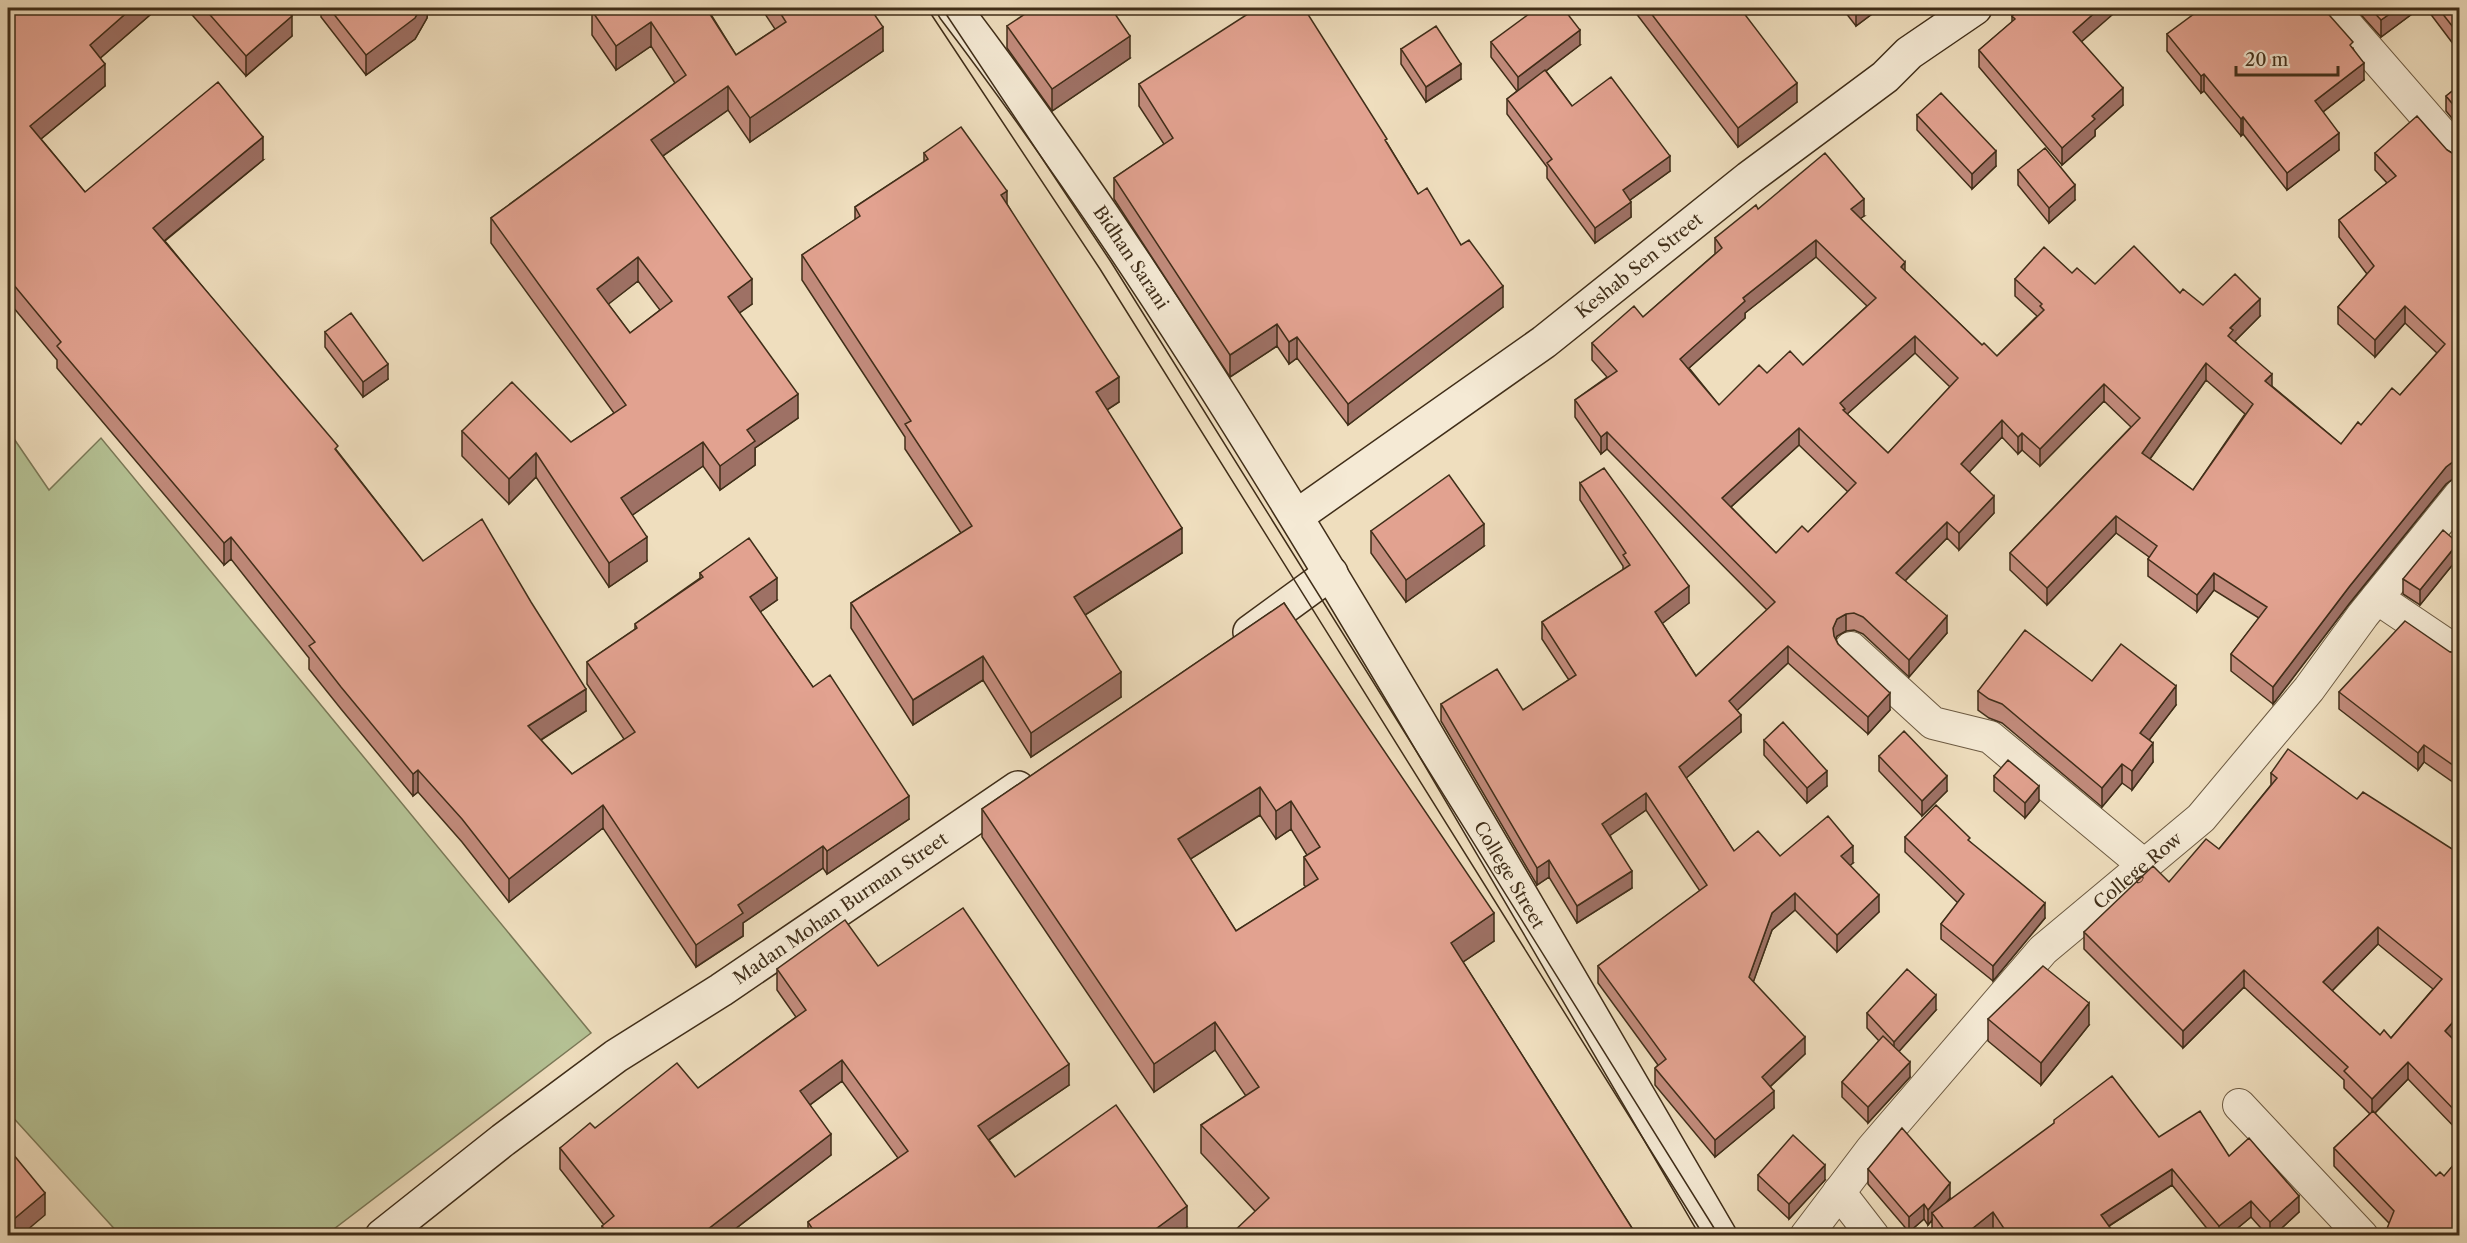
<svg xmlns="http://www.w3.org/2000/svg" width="2467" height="1243" font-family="'Libre Caslon Text',serif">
<rect width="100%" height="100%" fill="#efdebe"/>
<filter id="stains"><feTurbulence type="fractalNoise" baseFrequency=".00333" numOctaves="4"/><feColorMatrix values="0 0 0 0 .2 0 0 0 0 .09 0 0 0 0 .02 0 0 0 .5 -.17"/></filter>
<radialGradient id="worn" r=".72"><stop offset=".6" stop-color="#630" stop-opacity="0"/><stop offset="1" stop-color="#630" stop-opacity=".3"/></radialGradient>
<!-- green -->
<path fill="#b5c295" stroke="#7a7857" stroke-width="1.5" d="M8 430 49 490 101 438 591 1033 326 1235H120L8 1112Z"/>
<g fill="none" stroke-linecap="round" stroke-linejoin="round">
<!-- minor casing -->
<g stroke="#6c5a42" stroke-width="34">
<g id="minor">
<path d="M2332 8 2460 155"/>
<path d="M2377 598 2460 654"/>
<path d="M1851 648 1933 723 1990 737 2145 866"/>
<path d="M2239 1105 2362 1236"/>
<path d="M1839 1192 1873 1236"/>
<path id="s1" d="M1806 1236 1872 1149 2043 950 2201 818 2309 689 2363 615 2460 495"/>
</g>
</g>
<!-- secondary casing -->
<g stroke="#402e19" stroke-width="36">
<g id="secondary">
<path id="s2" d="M954 8C1125 233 1274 477 1418 720 1519 892 1620 1063 1720 1236"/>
<path id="s3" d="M1297 516 1544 342 1749 178 1885 77 1909 53 1975 8"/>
<path d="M1250 632 1331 573"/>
<path id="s4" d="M382 1236 503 1140 616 1056 721 990 1018 788"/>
</g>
</g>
<!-- minor -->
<use href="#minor" stroke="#f5ead5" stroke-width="32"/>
<!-- secondary -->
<use href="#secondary" stroke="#f5ead5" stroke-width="33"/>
<!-- tram -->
<path stroke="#402e19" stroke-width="1.5" d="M927 8 1100 269 1704 1236
M942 8 1111 262 1719 1236"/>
</g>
<!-- wall -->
<path fill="#c28b7c" stroke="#402e19" stroke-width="1.5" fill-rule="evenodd" d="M8 8H158L100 58 105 86 41 139 85 192 263 160 165 241 338 452 423 561 586 711 541 740 572 774 624 739 587 684V662L635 629V624L700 578V573L777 600 760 612 813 687 909 819 827 874 823 868 743 923V936L696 967 603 828 509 902 462 842 418 792 413 796 341 709 309 669V658L231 559 224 565 57 368V360L8 301Z
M186 8H285L292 36 246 76Z
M321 8H428L427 18 415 39 366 75 321 17Z
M592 8H707L736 55 775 29 761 8H870L883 51 750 142 728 110 663 156 752 304 739 313 798 418 755 448V465L720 490 703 466 632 515 647 561 609 587 536 477 509 504 462 456V431L571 442 614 413 491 243V218L675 83 651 46 616 70 592 35V11L594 10ZM638 281 660 310 630 333 608 304Z
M1632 8H1740L1797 102 1738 147Z
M1842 8H1880L1856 26Z
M2355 8H2420L2381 37Z
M2426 8H2460V53Z
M2012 16 2081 41 2123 105 2095 130V136L2062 165 1979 67V50L2012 22Z
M1007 26 1130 58 1052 111 1007 48Z
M2167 34 2353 48 2364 80 2323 112 2339 150 2287 190 2243 134 2241 136 2204 91 2201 93 2167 51Z
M1491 42 1580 45 1546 71 1572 106 1670 171 1630 200 1631 217 1595 243 1547 178V167L1507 114V99L1517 91 1491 57Z
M1401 49 1461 79 1426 102 1401 64Z
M1139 84 1387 143 1418 194 1461 245 1503 307 1348 425 1297 358 1289 364 1277 346 1230 377 1114 199V178L1164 144 1139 106Z
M2460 85V128L2446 111V96Z
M1917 115 1996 166 1972 189 1917 130Z
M2447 150 2455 155H2460V478H2454L2446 484 2349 604 2273 704 2231 671V654L2259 618 2214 590 2197 612 2148 576V559L2149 557 2116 533 2047 605 2010 570V553L2131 427 2104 401 2040 466 2022 450 2018 454 2002 437 1969 472 1994 513 1959 550 1947 538 1905 581 1947 633 1909 677 1863 634 1854 630 1846 631 1837 636 1836 639 1838 644 1890 710 1868 734 1788 663 1737 710 1741 732 1686 778 1734 851 1853 863 1850 865 1879 912 1837 952 1795 910 1772 930 1753 982 1805 1054 1770 1087 1774 1108 1715 1157 1655 1085V1068L1658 1065 1598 983V966L1700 891 1646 810 1610 835 1632 888 1577 923 1549 877 1537 885 1441 721V704L1523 710 1569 680 1542 639V622L1623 570V566L1580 500V483L1689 603 1662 623 1696 676 1767 610 1607 449 1601 454 1575 417V400L1607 377 1592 360V343L1643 317 1715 254V238L1758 209 1864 216 1860 218 1905 271 1982 345 1997 356 2037 316 2015 296V279L2072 273 2095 284 2180 293 2203 305 2260 316 2235 341 2272 386 2341 444 2361 425 2400 395 2437 353 2405 323 2375 357 2338 324V307L2367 274 2339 237V220L2387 183 2375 170V153ZM1816 257 1867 306 1803 365 1767 373 1719 405 1689 368 1745 318V313ZM1915 353 1950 387 1888 453 1847 414ZM2206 380 2245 414 2193 490 2150 459ZM1799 445 1848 492 1808 532 1776 553 1731 507Z
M924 153 1007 204 1119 402 1107 410 1182 553 1085 615 1121 697 1031 757 983 680 913 725 851 628V603L961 533 905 449V437L802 280V255L855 220V207L924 162Z
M2018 170 2075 200 2049 223 2018 185Z
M325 332 388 379 363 397 325 347Z
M1371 531 1484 546 1406 602 1371 553Z
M2458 558 2420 605 2403 594V579Z
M1284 603 1494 941 1463 962 1637 1236 1255 1211 1201 1153V1125L1246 1096 1215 1050 1154 1092 982 837V809ZM1260 815 1276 839 1291 829 1307 855 1304 857V885L1306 887 1236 931 1190 859Z
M2450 652 2460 653V787L2424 762 2418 770 2339 709V692Z
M2092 681 2176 705 2149 740 2153 762 2132 790 2122 783 2102 807 2002 723 1989 718 1978 710V691Z
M1764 740 1827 786 1807 803 1764 755Z
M1879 756 1947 791 1922 816 1879 771Z
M2271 773 2357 799 2460 854V1031L2453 1039 2460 1046V1133L2408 1079 2375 1113 2460 1236 2389 1223 2334 1166V1148L2370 1114 2344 1088V1080L2244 987 2183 1048 2084 949V932L2169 882 2219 849 2271 785ZM2378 944 2433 989 2391 1038 2380 1035 2332 991Z
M1994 776 2039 801 2025 818 1994 791Z
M1905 837 1970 842 2045 918 1993 981 1941 939V924L1958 903 1905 852Z
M878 966 1069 1085 989 1140 1015 1177 1187 1227 1176 1236H808V1222L898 1158 842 1081 810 1105 831 1155 726 1236H602V1226L604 1225 560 1169V1148L595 1128 698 1088 796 1017 777 990V969Z
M1936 1010 1899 1051 1910 1077 1868 1123 1842 1097V1082L1879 1041 1867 1028V1013Z
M1988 1019 2089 1025 2041 1085 1988 1041Z
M2159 1137 2229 1156 2299 1212 2273 1236H2268L2251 1217 2228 1236H2213L2172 1185 2109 1226 2116 1236H1998L1993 1228 1984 1236H1937L1932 1229V1220L1928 1225 1924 1219 1909 1232 1868 1184V1169L1950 1198 1946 1202Z
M1758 1175 1825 1180 1789 1219 1758 1190Z"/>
<!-- shaded-wall -->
<path fill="#9e7165" stroke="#402e19" stroke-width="1.5" d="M132 8H158L90 67V45Z
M421 8H428L427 18 415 39 366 75V55Z
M1861 8H1880L1856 26V11Z
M2100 8H2120L2073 49V32Z
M2398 8H2420L2381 37V20Z
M292 16V36L246 76V56Z
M651 22V46L616 70V46Z
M883 27V51L750 142V118Z
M1580 30V45L1518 92V77Z
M1130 36V58L1052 111V89Z
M2364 63V80L2315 118V101Z
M105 64V86L30 148V126Z
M1461 64V79L1426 102V87Z
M2204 74V91L2201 93V76Z
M1797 83V102L1738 147V128Z
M728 86V110L651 164V140Z
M2123 88V105L2095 130V136L2062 165V148L2092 116Z
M2243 117V134L2241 136V119Z
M2339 133V150L2287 190V173Z
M263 137V160L153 250V228Z
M1996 151V166L1972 189V174Z
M1670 156V171L1623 205V190Z
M2075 185V200L2049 223V208Z
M1007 191V216L1001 195Z
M1864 199V216L1851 226V209Z
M1631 202V217L1595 243V228Z
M1816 240V257L1745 313V318L1680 376V359L1743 298Z
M638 257V281L597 313V289Z
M1905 262V279L1901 267Z
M752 279V304L728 321V297Z
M1503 286V307L1348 425V404Z
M2260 299V316L2233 343 2228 336 2230 328Z
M2405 306V323L2375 357V340Z
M1277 324V346L1230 377V355Z
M1915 336V353L1845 416 1840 403Z
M1297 337V358L1289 364V342Z
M2206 363V380L2142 470V453Z
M388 364V379L363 397V382Z
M2272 374V391L2265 381Z
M1119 377V402L1096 417V392Z
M2104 384V401L2040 466V449Z
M798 394V418L755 448V465L720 490V466L747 430Z
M2002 420V437L1961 481V464Z
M1799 428V445L1722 515V498Z
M1607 432V449L1601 454V437Z
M2022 433V450L2018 454V437Z
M703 442V466L621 523V498Z
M536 453V477L509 504V479Z
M2454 461V478L2446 484 2349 604 2273 704V687L2349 587 2446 467Z
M1994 496V513L1959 550V533Z
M2116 516V533L2047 605V588Z
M1947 522V538L1896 590V573Z
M1484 524V546L1406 602V580Z
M1182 528V553L1074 622V597Z
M231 537V559L224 565V543Z
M647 537V561L609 587V563Z
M2458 543V558L2420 605V590Z
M2214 573V590L2197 612V595Z
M777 578V600L750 619V597Z
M1689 586V603L1655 629V612Z
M1846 614V631L1837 636 1833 645V628L1837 619Z
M1947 616V633L1909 677V660Z
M1788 646V663L1729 718V701Z
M983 656V680L913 725V700Z
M1121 672V697L1031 757V733Z
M2176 686V705L2140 752V733Z
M586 689V711L528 748V726Z
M1890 693V710L1868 734V717Z
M1741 715V732L1679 784V767Z
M2153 743V762L2132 790V771Z
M2424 745V762L2418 770V753Z
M2122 764V783L2102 807V788Z
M418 770V792L413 796V774Z
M1827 771V786L1807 803V788Z
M1947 776V791L1922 816V801Z
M2039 786V801L2025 818V803Z
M1260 787V815L1178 867V839Z
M1646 793V810L1602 841V824Z
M909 796V819L827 874V851Z
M1291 801V829L1276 839V811Z
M603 805V828L509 902V879Z
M823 846V868L743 923V936L696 967V945L738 905Z
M1853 846V863L1841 873V856Z
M1549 860V877L1537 885V868Z
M1632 871V888L1577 923V906Z
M1795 893V910L1772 930 1749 994V977L1772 913Z
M1879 895V912L1837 952V935Z
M2045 903V918L1993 981V966Z
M1494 913V941L1451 970V943Z
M2378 927V944L2323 1000V982Z
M2244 970V987L2183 1048V1031Z
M1936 995V1010L1894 1057V1042Z
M2089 1003V1025L2041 1085V1063Z
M2460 1014V1031L2445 1048V1031Z
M1215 1022V1050L1154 1092V1064Z
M1805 1037V1054L1762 1094V1077Z
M842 1060V1081L800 1112V1091Z
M1910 1062V1077L1868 1123V1107Z
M2408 1062V1079L2372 1116V1099Z
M1069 1064V1085L978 1147V1126Z
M1774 1091V1108L1715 1157V1140Z
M831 1134V1155L726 1236H699Z
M1825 1165V1180L1789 1219V1204Z
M2172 1169V1185L2101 1231V1215Z
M1950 1183V1198L1935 1216 1932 1213V1220L1928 1225V1210Z
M45 1193V1215L20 1236H8V1224Z
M2299 1196V1212L2273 1236H2270V1222Z
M2251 1201V1217L2228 1236H2219V1226Z
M1924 1204V1219L1909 1232V1217Z
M1187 1206V1227L1176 1236H1146Z
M1993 1212V1228L1984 1236H1963Z"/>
<!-- building -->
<path fill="#e2a290" stroke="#402e19" stroke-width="1.5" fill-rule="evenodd" d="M8 8H132L90 45 105 64 30 126 85 192 218 82 263 137 153 228 338 446 335 449 423 561 482 519 531 602 586 689 528 726 572 774 635 732 587 662 637 628 635 624 703 577 700 573 749 538 777 578 750 597 813 687 830 675 909 796 827 851 823 846 738 905 743 913 696 945 603 805 509 879 462 819 418 770 413 774 341 687 309 646 315 642 231 537 224 543 57 346 61 342 8 278Z
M204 8H285L292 16 246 56Z
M329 8H421L415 18 366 55Z
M597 8H706L736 55 786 22 777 8H870L883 27 750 118 728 86 651 140 752 279 728 297 798 394 747 430 755 441 720 466 703 442 621 498 647 537 609 563 536 453 509 479 462 431 512 382 571 442 626 405 491 218 686 75 651 22 616 46 592 11ZM638 257 672 301 630 333 597 289Z
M1034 8H1097L1099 10 1103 8H1111L1130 36 1052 89 1007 26Z
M1257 8H1304L1387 139 1385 140 1418 194 1427 188 1461 245 1469 240 1503 286 1348 404 1297 337 1289 342 1277 324 1230 355 1114 178 1173 138 1139 84Z
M1537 8H1563L1580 30 1518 77 1491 42Z
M1647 8H1740L1797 83 1738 128Z
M1854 8H1861L1856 11Z
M2022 8H2100L2073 32 2123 88 2092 116 2095 119 2062 148 1979 50 2015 19 2012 16Z
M2202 8H2323L2353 42 2350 45 2364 63 2315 101 2339 133 2287 173 2243 117 2241 119 2204 74 2201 76 2167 34Z
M2370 8H2398L2381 20Z
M2438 8H2460V36Z
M1436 26 1461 64 1426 87 1401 49Z
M1545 70 1572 106 1611 77 1670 156 1623 190 1631 202 1595 228 1547 163 1552 159 1507 99Z
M2460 85V113L2446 96Z
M1941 93 1996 151 1972 174 1917 115Z
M2417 116 2447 150 2455 155H2460V461H2454L2446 467 2349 587 2273 687 2231 654 2267 607 2214 573 2197 595 2148 559 2157 546 2116 516 2047 588 2010 553 2140 418 2104 384 2040 449 2022 433 2018 437 2002 420 1961 464 1994 496 1959 533 1947 522 1896 573 1947 616 1909 660 1863 617 1854 613 1846 614 1837 619 1833 628 1834 636 1838 644 1890 693 1868 717 1788 646 1729 701 1741 715 1679 767 1734 851 1758 831 1780 856 1828 816 1853 846 1841 856 1879 895 1837 935 1795 893 1772 913 1749 977 1805 1037 1762 1077 1774 1091 1715 1140 1655 1068 1666 1059 1598 966 1707 885 1646 793 1602 824 1632 871 1577 906 1549 860 1537 868 1441 704 1497 669 1523 710 1576 675 1542 622 1630 565 1623 555 1626 553 1580 483 1604 468 1689 586 1655 612 1696 676 1775 602 1607 432 1601 437 1575 400 1617 371 1592 343 1634 306 1643 317 1722 248 1715 238 1756 205 1758 209 1825 153 1864 199 1851 209 1905 262 1901 267 1982 345 1984 343 1997 356 2044 310 2040 306 2042 304 2015 279 2044 247 2072 273 2077 268 2095 284 2134 246 2180 293 2183 289 2203 305 2235 274 2260 299 2230 328 2233 330 2228 336 2272 374 2265 381 2341 444 2358 422 2361 425 2392 388 2400 395 2445 344 2405 306 2375 340 2338 307 2374 266 2339 220 2396 176 2375 153ZM1816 240 1876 298 1803 365 1790 351 1767 373 1759 365 1719 405 1680 359 1745 301 1743 298ZM1915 336 1958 378 1888 453 1843 410 1845 409 1840 403ZM2206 363 2253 404 2193 490 2142 453ZM1799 428 1856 483 1808 532 1802 526 1776 553 1722 498Z
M961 127 1007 191 1001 195 1119 377 1096 392 1182 528 1074 597 1121 672 1031 733 983 656 913 700 851 603 972 526 905 424 911 421 802 255 860 216 855 207 928 159 924 153Z
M2045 148 2075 185 2049 208 2018 170Z
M351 313 388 364 363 382 325 332Z
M1449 475 1484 524 1406 580 1371 531Z
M2443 530 2458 543 2420 590 2403 579Z
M1284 603 1494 913 1451 943 1637 1236H1229L1269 1198 1201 1125 1259 1087 1215 1022 1154 1064 982 809ZM1260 787 1276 811 1291 801 1320 847 1304 857 1318 879 1236 931 1178 839Z
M2405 621 2450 652 2460 653V770L2424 745 2418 753 2339 692Z
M2025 630 2092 681 2121 644 2176 686 2140 733 2153 743 2132 771 2122 764 2102 788 2002 704 1989 699 1978 691Z
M1783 722 1827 771 1807 788 1764 740Z
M1904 731 1947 776 1922 801 1879 756Z
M2288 749 2357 799 2363 792 2460 854V1014L2445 1031 2460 1046V1116L2408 1062 2372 1099 2344 1071 2348 1067 2244 970 2183 1031 2084 932 2153 866 2169 882 2206 839 2219 849 2277 778 2271 773ZM2378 927 2442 979 2391 1038 2384 1030 2380 1035 2323 982Z
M2008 760 2039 786 2025 803 1994 776Z
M1936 805 1970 838 1968 840 2045 903 1993 966 1941 924 1964 894 1905 837Z
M963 908 1069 1064 978 1126 1015 1177 1116 1105 1187 1206 1146 1236H817L808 1222 908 1151 842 1060 800 1091 831 1134 699 1236H610L602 1226 614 1216 560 1148 590 1123 595 1128 677 1063 698 1088 806 1010 777 969 845 920 878 966Z
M2043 966 2089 1003 2041 1063 1988 1019Z
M1907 969 1936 995 1894 1042 1867 1013Z
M1883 1036 1910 1062 1868 1107 1842 1082Z
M2112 1076 2159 1137 2200 1111 2229 1156 2249 1138 2299 1196 2270 1222 2251 1201 2219 1226 2172 1169 2101 1215 2116 1236H2009L1993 1212 1963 1236H1949L1932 1213 2054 1123V1120Z
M2373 1111 2436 1176 2440 1172 2444 1176 2460 1157V1236H2384L2394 1211 2334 1148Z
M1902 1128 1950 1183 1928 1210 1924 1204 1909 1217 1868 1169Z
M1793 1135 1825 1165 1789 1204 1758 1175Z
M8 1148 45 1193 8 1224Z"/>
<g text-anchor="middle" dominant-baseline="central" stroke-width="4.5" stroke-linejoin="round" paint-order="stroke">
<!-- street labels -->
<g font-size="18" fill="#402e19" stroke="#f5ead5">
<text stroke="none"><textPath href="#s2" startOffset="306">Bidhan Sarani</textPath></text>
<text stroke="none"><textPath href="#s3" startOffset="424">Keshab Sen Street</textPath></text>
<text stroke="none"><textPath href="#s1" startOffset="495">College Row</textPath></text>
<text stroke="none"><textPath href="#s2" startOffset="1030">College Street</textPath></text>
<text stroke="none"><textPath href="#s4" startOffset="564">Madan Mohan Burman Street</textPath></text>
</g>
</g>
<!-- margin -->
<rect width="2467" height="1243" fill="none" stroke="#efdebe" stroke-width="30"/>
<rect x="9" y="9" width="2449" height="1225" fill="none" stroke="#402e19" stroke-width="3"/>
<rect x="15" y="15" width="2437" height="1213" fill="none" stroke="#402e19" stroke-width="1.5"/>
<!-- scale -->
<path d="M2236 66v9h102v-9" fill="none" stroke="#402e19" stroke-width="3"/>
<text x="2245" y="66" font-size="18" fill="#402e19" stroke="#f5ead5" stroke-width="4.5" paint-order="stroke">20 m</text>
<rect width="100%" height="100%" filter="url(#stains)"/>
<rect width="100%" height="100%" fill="url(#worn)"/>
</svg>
